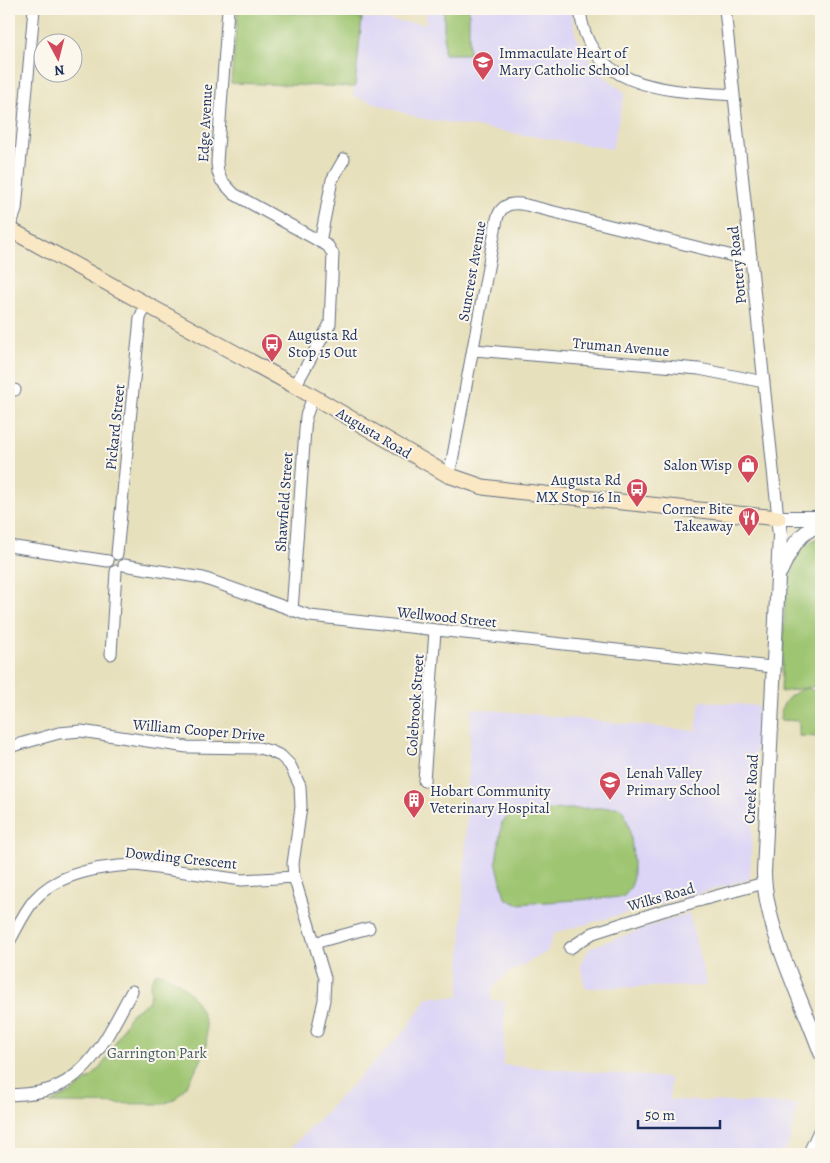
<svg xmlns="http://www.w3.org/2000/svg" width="830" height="1163" font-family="Alegreya,serif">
<rect width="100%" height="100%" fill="#fbf7ec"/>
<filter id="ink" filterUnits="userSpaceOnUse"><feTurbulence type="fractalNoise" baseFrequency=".02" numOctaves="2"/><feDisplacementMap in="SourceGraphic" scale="10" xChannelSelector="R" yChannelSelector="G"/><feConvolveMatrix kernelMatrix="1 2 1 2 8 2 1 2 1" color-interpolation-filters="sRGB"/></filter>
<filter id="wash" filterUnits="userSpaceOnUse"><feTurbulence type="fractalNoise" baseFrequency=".0096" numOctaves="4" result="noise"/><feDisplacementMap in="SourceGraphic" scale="20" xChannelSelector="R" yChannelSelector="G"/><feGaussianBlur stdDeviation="1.12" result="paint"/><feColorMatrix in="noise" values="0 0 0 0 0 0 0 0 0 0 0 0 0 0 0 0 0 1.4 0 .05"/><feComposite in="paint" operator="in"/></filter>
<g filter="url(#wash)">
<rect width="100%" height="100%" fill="#e7e0bc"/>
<!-- built -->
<path fill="#dcd5f6" d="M427 9H570L576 36 583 50 605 77 625 93 612 149 419 118 353 96 362 18 425 24Z
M700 701 758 706 750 879 554 933 547 952 510 972 493 987 491 1000 505 1001 503 1065 670 1078V1100L798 1104 789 1144 783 1154H285L407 1028 428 997H459L471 708 696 731Z
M689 913 707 986 585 988 580 964 591 947Z"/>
<!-- green -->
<path fill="#9ec571" stroke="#5c7a68" d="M238 9 362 18 355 87 231 83Z
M444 9H469V54H444Z
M821 536V685L806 688 821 693V737L799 736V721L780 720C782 700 788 696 806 688L781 692 785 602 788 582 800 548Z
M619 807C632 814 635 869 632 884 630 889 627 893 623 897L517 904 505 898 496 861 502 822 514 811Z
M156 972C188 979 214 1018 205 1051 202 1061 185 1090 177 1097 174 1100 168 1102 163 1104L50 1103 70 1093 93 1076 105 1061 131 1014 148 1002 151 993 150 984Z"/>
</g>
<g filter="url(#ink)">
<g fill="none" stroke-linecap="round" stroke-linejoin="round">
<!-- minor casing -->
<g stroke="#626d7f" stroke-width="13">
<path id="minor" d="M228 9 217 162 218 172 221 180 234 194 328 246 333 254 330 324 295 386
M580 9C587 91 670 91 734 95
M725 9 778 518
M9 229 16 210 34 9
M320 242 332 180 344 159
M474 350 699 369 764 382
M9 390H15
M448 475 452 461 497 219C501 204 512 202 526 205L737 257 751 256
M9 546 108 561
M117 554 140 318 146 305
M124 565 203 578 310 616 772 667
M292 611 306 416 313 397
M111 654 116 571
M9 747 59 733 81 731 187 747 259 748 270 751 281 756 290 765 300 786 301 807 293 864 294 877 325 978 324 1000 317 1031
M424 781 435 631
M9 942C17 928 24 912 35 899 58 873 102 866 136 865L242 880 294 877
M314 943 369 928
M570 948 593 933 665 910 764 883
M9 1095C21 1094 35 1094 47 1090 92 1077 111 1028 132 991"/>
</g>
<!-- tertiary casing -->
<g stroke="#626d7f" stroke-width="16">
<path id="tertiary" d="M821 518H778L780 535 764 873C765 928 802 1000 821 1053
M780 572C790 551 797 533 821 524
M810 1154 821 1130"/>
</g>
<!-- secondary casing -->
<g stroke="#626d7f" stroke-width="17">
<path id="secondary" d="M9 229 295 386 448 475 483 487 515 491 778 518"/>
</g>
<!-- minor -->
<use href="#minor" stroke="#fff" stroke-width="11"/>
<!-- tertiary -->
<use href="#tertiary" stroke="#fff" stroke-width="14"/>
<!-- secondary -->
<use href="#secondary" stroke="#fae7c3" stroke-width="15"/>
</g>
</g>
<!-- icons -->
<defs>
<g id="school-pin" transform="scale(1.125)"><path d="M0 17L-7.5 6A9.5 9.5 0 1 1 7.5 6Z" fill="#d1495b" stroke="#fbf7ec"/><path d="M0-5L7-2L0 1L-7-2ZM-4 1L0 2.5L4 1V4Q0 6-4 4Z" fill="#fff"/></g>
<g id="bus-pin" transform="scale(1.125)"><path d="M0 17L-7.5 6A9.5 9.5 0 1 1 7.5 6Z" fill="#d1495b" stroke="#fbf7ec"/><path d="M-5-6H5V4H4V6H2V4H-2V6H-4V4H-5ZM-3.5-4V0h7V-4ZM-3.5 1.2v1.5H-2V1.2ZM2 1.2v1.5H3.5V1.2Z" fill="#fff"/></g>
<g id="shop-pin" transform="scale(1.125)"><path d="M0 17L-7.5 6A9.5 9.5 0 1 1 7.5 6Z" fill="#d1495b" stroke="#fbf7ec"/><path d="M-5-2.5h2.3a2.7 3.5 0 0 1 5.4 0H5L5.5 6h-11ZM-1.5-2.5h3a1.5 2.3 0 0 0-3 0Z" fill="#fff"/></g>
<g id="restaurant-pin" transform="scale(1.125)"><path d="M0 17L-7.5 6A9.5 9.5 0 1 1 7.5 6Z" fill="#d1495b" stroke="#fbf7ec"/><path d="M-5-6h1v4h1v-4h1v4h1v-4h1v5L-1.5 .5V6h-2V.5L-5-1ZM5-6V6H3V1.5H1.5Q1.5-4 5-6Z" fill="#fff"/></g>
<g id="building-pin" transform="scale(1.125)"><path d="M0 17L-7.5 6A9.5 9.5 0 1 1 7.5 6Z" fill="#d1495b" stroke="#fbf7ec"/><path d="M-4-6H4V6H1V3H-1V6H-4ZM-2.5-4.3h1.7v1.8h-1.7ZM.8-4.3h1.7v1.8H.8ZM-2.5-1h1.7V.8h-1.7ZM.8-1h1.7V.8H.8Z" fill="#fff"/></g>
</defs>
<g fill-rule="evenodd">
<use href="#school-pin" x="483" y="62"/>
<use href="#bus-pin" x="272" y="344"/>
<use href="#shop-pin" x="748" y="465"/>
<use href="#bus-pin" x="637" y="489"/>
<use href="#restaurant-pin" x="749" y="518"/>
<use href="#school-pin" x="610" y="782"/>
<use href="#building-pin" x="414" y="800"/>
</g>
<g text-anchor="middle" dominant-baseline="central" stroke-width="4" stroke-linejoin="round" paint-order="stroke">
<!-- poi labels -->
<g font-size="15" fill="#1b2f5e" stroke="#fbf7ec" text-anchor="start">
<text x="499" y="53">Immaculate Heart of<tspan x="499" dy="17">Mary Catholic School</tspan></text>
<text x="288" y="335">Augusta Rd<tspan x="288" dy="17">Stop 15 Out</tspan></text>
<text x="732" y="465" text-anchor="end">Salon Wisp</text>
<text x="621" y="480" text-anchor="end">Augusta Rd<tspan x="621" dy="17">MX Stop 16 In</tspan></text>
<text x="733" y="509" text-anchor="end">Corner Bite<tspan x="733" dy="17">Takeaway</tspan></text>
<text x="626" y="773">Lenah Valley<tspan x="626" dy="17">Primary School</tspan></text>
<text x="430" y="791">Hobart Community<tspan x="430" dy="17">Veterinary Hospital</tspan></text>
</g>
<!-- street labels -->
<g font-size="15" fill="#1b2f5e" stroke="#fbf7ec">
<text transform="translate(205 123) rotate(-87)">Edge Avenue</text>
<text transform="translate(737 265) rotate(-96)">Pottery Road</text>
<text transform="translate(472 271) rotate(-80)">Suncrest Avenue</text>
<text transform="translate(621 347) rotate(5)">Truman Avenue</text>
<text transform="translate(115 427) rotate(-84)">Pickard Street</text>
<text transform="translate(374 433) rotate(31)">Augusta Road</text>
<text transform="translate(284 502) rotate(-86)">Shawfield Street</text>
<text transform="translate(447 617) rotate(6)">Wellwood Street</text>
<text transform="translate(415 705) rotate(-86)">Colebrook Street</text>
<text transform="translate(199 730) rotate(5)">William Cooper Drive</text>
<text transform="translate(751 789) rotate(-87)">Creek Road</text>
<text transform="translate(181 858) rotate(6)">Dowding Crescent</text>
<text transform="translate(661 897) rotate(-16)">Wilks Road</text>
</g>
<!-- park labels -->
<g font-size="15" fill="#425c64" stroke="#fbf7ec">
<text x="157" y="1053">Garrington Park</text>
</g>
</g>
<!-- margin -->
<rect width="830" height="1163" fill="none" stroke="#fbf7ec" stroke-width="30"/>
<!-- north arrow -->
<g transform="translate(58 58) rotate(173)"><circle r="24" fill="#fbf7ec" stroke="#a1a7b3"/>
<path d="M0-4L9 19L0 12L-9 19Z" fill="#d1495b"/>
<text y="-8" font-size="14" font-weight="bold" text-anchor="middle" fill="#1b2f5e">N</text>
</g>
<!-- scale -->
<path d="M638 1120v8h82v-8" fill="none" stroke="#1b2f5e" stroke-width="2.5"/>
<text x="645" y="1120" font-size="15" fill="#1b2f5e" stroke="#fbf7ec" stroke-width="4" paint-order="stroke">50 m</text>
</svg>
